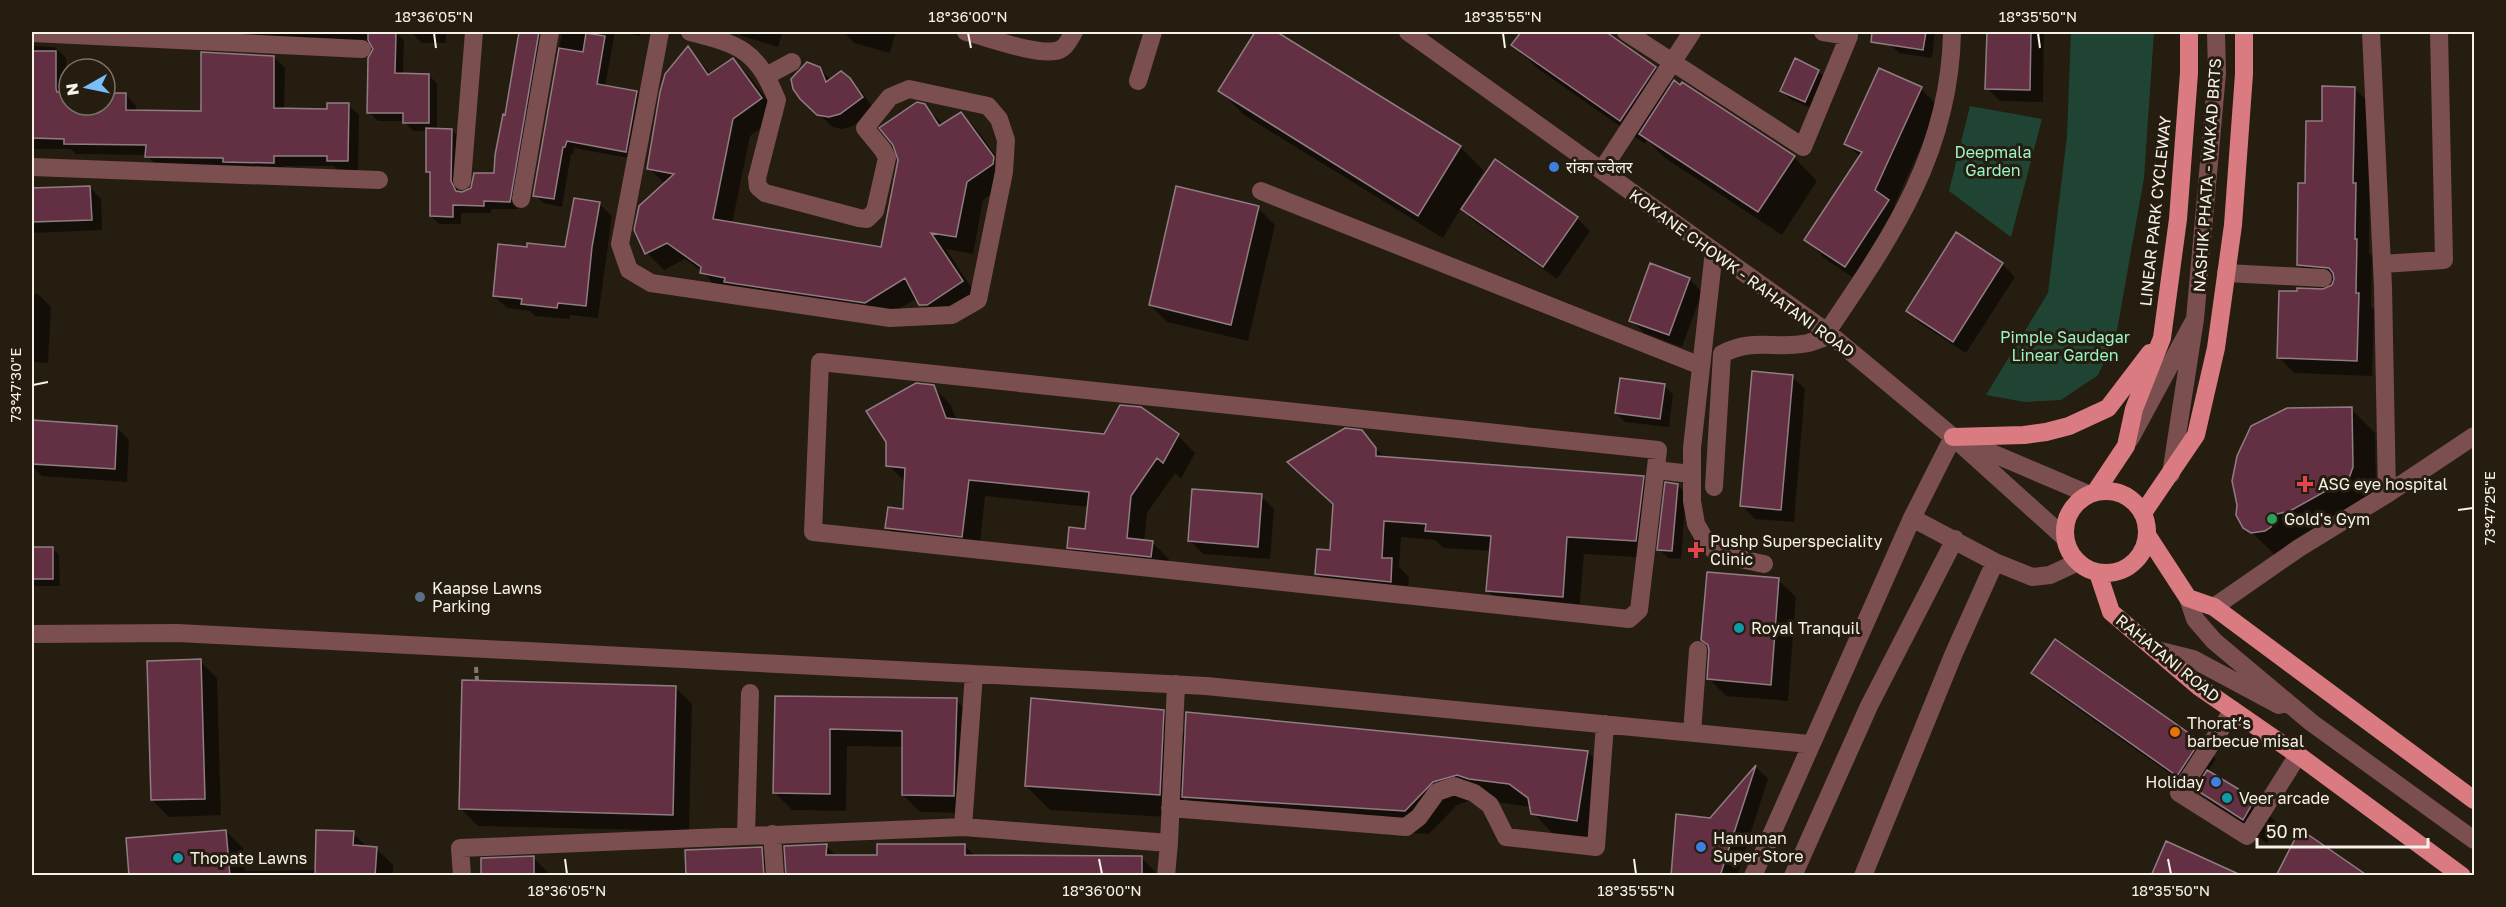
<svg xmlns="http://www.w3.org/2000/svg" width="2506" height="907" font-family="'Golos Text','Noto Sans Devanagari',sans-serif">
<rect width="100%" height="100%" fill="#251d10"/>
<!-- green -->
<path fill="#204433" d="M2071 32H2154L2144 178 2116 336 2098 375 2061 400 2025 402 1986 395 2048 293 2067 136Z
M1970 106 2042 119 2011 237 1949 191Z"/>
<!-- shadow -->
<path fill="#0007" d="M73 32H395L404 40 403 75H429L437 84V130H452L460 138 458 190 462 194 496 174 519 41 516 37 517 32H552L546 38 518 209H491V213H461V224H439L431 216V175L427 171V131H413L404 121H378L369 112 375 49 372 44Z
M412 32H446V43H421Z
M562 32H615L605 87 637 92 645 100 634 159 574 148 573 154H571L562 207 543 203 535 195Z
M618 32H641L640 36Z
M738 32H783L778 47 742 36Z
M844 32H896L890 53 854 43Z
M1257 32H1274L1460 147 1484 171 1472 190 1474 192 1577 218 1590 231 1557 279 1475 222 1461 208 1443 238 1244 115 1220 91Z
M1523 32H1603L1655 68 1672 86 1794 157 1817 181 1782 235 1665 158 1647 140 1645 144 1537 68 1513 45Z
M1892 32H1935L1932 58 1899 53 1890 44Z
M1988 32H2044L2043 102 2000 101 1987 88Z
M32 46 55 47 66 58 69 105H105V94L126 95 136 106V112H202L274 57 285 68 284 109 328 110 348 105 359 115 358 171H339L334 166H284V173L158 167 147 155 76 154 71 149H32Z
M688 49 711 74 733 60 750 77 778 115 750 136 732 224 882 249 924 105 943 125 961 114 978 131 1010 176V181L983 200 973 254 946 249 979 299 937 322 917 298 882 319 719 290 702 271 685 259 664 270 647 253 665 184 649 168Z
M819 68 831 80 849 79 863 93 874 110 853 126 842 129 832 127 794 89Z
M1818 71 1827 79 1813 109 1790 99 1782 91Z
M2354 88 2370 104 2369 253 2372 256 2371 307 2374 310 2372 376 2294 373 2279 357 2323 291 2333 286 2335 282 2314 280 2299 265 2306 184 2323 123Z
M1921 89 1939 107 1894 206 1907 219 1864 285 1824 258 1806 239 1860 157 1846 143Z
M90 188 101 199 102 230 32 233V190Z
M599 204 612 216 598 318 570 315 569 319 535 316 530 311 507 308 494 296 567 248Z
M1258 208 1275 225 1248 341 1167 322 1150 305Z
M1957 235 2002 264 2015 277 1966 353 1921 324 1908 311Z
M1689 279 1702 292 1682 347 1644 333 1631 320Z
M32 294H38L51 307 48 363 32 362Z
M1792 376 1805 389 1794 522 1755 519 1742 506Z
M1664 386 1673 394 1669 427 1625 422 1616 413Z
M933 387 950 404 957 420 1104 436H1178L1195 453 1181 479 1175 473 1147 513 1144 542H1152L1169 559 1168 573 1086 564 1068 547 1086 531 1089 507 985 496 979 553 904 545 887 528 904 510 906 483 888 465Z
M2351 409 2375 433 2376 492 2276 556 2240 521Z
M32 422 116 427 129 440 127 482 42 476 32 466Z
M1361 432 1386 459 1643 477 1660 494 1652 558 1584 554 1579 613 1505 608 1488 591 1491 551 1443 548 1435 540 1401 537 1399 567 1409 577 1407 599 1334 591 1317 574 1331 552Z
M1678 485 1686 494 1681 559 1668 558 1659 549Z
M1261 496 1274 509 1270 559 1203 554 1190 541Z
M32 548H52L59 555 60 586H32Z
M1778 580 1796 597 1788 701 1726 696 1709 679 1711 650Z
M200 661 217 678 221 815 169 817 152 800Z
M2033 673 2199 742 2216 759 2207 772 2254 800 2278 824 2267 843 2221 812 2197 788 2194 791 2050 689Z
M675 687 692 704 689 831 478 826 461 809Z
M776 697 956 700 973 717 970 813 920 812 903 795 904 747 847 746 846 811 792 810 775 793Z
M1163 712 1187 735 1588 752 1611 776 1600 844 1557 838 1533 813 1531 807 1475 799 1457 805 1429 834 1208 820 1184 796 1183 818 1050 810 1026 786Z
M1756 767 1768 779 1737 876H1672L1711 819Z
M226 831 243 848 245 871 317 870 353 833 368 848H376L393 865V876H130Z
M826 845 837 857H879L965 846 976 857 1142 858 1159 876H787Z
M761 848 778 865 779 876H687Z
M534 858 551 876H483Z"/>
<!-- building -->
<path fill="#633043" stroke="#917c83" stroke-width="1.5" d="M368 32H396L395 73 429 74V123H403V113H367L368 58 373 49 368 40Z
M519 32H539L510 202 484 201V206L453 205V217L430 216V172H426V128L452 129 451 181 456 191 462 192 471 188 474 173H494L495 155 503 114 505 115Z
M1255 32H1277L1461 146 1418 216 1218 91Z
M1521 32H1606L1656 67 1620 121 1511 45Z
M1872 32H1926L1923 50 1871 42Z
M1987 32H2031L2030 90 1985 89Z
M586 33 605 36 597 84 637 91 626 152 567 141 565 147H563L554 199 533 196 559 48 583 52Z
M688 46 708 75 733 58 762 98 733 119 713 219 881 247 898 160 893 145 879 128 917 102 925 104 939 126 961 112 994 157 993 164 967 182 956 237 931 233 963 281 927 305H919L905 278 865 303 724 282 725 278 700 273 701 267 667 243 645 254 634 230 639 206 674 174 647 169 660 92 665 74Z
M32 51H56V89L57 92H69V105H105V93H126V110L201 111V52L274 56V108L327 109V103H349L348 161H327V156H274V163L223 162V158L145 157 146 145 64 144V139L32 138Z
M1795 58 1819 70 1805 102 1780 91Z
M807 62 820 67 826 82 841 71 850 78 863 97 840 114 829 117 817 115 800 99 793 89 791 79Z
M1879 68 1922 87 1875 190 1889 200 1845 267 1804 240 1862 152 1844 144Z
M1674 80 1680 85 1682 82 1795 156 1758 212 1639 134Z
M2322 86 2355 87 2353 183H2356L2355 239H2357L2356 293H2359L2357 361 2277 358 2279 291H2297V288L2323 289 2332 285 2334 279 2333 273 2329 268 2297 265 2298 183H2305L2306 121H2322Z
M1495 159 1578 217 1543 267 1461 209Z
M90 186 92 220 32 222V188Z
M1176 186 1259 206 1231 325 1149 305Z
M574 198 600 202 592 247 586 306 558 303 557 308 521 304 522 299 493 296 498 244 527 247V243L565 247Z
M1956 232 2003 263 1953 342 1906 311Z
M1650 263 1690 278 1669 335 1629 321Z
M1752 371 1793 375 1781 510 1740 506Z
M1620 378 1665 384 1660 419 1615 413Z
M916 383 934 385 946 418 1104 434 1120 405 1141 407 1179 434 1163 463 1157 458 1131 496 1127 538 1153 541 1151 557 1067 548 1069 527 1085 529 1089 492 969 480 962 537 885 528 888 507 903 509 905 468 886 466V442L866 411Z
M2352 407 2353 467 2349 478 2290 511 2277 514 2271 527 2265 531 2251 533 2243 528 2236 515 2237 505 2232 481 2237 456 2251 426 2287 408Z
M32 420 117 426 115 469 32 464Z
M1345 428 1362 430 1376 448V456L1644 476 1636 541 1567 537 1563 597 1486 591 1491 536 1425 531 1426 524 1384 521 1382 558H1392L1391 582 1315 574 1317 549 1330 550 1333 504 1287 462Z
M1665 482 1678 484 1672 551 1657 550Z
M1192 489 1262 494 1258 547 1188 541Z
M32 547H53V579H32Z
M1707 572 1779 578 1771 685 1707 679 1709 650 1708 645 1701 640Z
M2055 639 2200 741 2177 776 2031 673Z
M201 659 205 799 151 800 147 661Z
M462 680 676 686 673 815 459 809Z
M775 696 957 698 954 796 902 795V731L830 729V794L773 793Z
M1031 698 1164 710 1160 795 1025 786Z
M1186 712 1588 751 1577 821 1531 814 1528 798 1509 784 1469 779 1457 775 1433 782 1405 811 1182 797Z
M1756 765 1720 876H1671L1676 814 1710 818Z
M2207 770 2255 799 2243 820 2195 789Z
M2300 829 2368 876H2276Z
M226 830 230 876H129L126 838Z
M316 830 354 831 353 845 377 847 375 876H315Z
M2166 841 2243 876H2151Z
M827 844 826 855H877V844H965V855L1142 856V876H786L784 846Z
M762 847 764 876H686L685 850Z
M534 856V876H481V858Z"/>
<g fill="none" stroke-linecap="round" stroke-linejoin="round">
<!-- path -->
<path stroke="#81796e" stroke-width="4" stroke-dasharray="6 3" stroke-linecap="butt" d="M476 667 477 681"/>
<!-- minor -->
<path stroke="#7b4e50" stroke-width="18" d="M660 32 620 244 629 270 651 283 890 318 952 315 978 300 1004 172 1006 140 999 119 988 106 909 89 890 97 865 128 883 150 887 158 875 211 867 219 859 218 765 193 758 187 757 178 777 100C756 49 740 45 690 32
M966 32C987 37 1035 55 1055 51 1065 50 1069 40 1074 32
M1408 32 1827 332 1953 437 2065 538
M1626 32 1803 147 1849 36 1823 32
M2371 32 2383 287 2387 494
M32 33 362 49
M766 76 792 62
M1138 81 1153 32
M32 167 379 180
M1602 170 1692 32
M462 181 474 32
M1261 191 1701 366
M521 199 550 32
M1714 251 1692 448V501L1696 524 1704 538 1717 554 1764 564
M2382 264 2444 260 2439 32
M2226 273 2323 278
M2195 319 2217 73 2216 32
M1827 332C1892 236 1950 152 1952 32
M820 362 1658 450 1639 610 1629 619 813 532Z
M2130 439 2195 319 2171 474
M1966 442 2088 494
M1656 470 1691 474
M1714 487 1722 354C1753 337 1777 350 1808 343 1815 341 1823 338 1831 335
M1912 518 1995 562 2032 577 2050 575 2078 562
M2188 598 2195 619 2214 641 2312 723 2474 840
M2214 607 2299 548 2387 494 2474 436
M32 634 177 633 1206 686 1809 744
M2157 650 2193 659 2279 705
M2233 710 2179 793 2247 836 2298 755
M1692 733 1698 650
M1170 808 1406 827 1419 817 1437 792 1454 786 1474 793 1490 805 1506 837 1596 847 1605 724
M963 827 974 674
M772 834 775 876
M746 835 750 693
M1169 843 1176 684
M462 876 460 848 963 827 1169 843 1166 876
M1753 876 1912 518 1953 437
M1793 876 1869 706 1955 539
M1863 876 1954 653 1995 562"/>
<!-- major -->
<path stroke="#d97b81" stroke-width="18" d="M1953 437 2024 435 2046 432 2069 426 2108 408 2150 353
M2065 532a41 41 0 1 1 82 0a41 41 0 1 1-82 0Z
M2096 491 2126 446 2134 409 2162 338 2178 219 2189 73V32
M2143 513 2196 435 2216 348 2233 225 2244 74V32
M2147 535 2188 598 2214 607 2474 800
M2098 573 2111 612 2198 686 2298 755 2462 876"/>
</g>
<!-- ticks -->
<path fill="none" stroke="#f7f1e8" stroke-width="2" d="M434 33 436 48M968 33 971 48M1503 33 1505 48M2038 33 2040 48M33 385 48 382M2458 510 2473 508M565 859 567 874M1099 859 1102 874M1634 859 1636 874M2168 859 2171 874"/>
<!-- markers -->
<g fill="#3f7fe0" stroke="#251d10" stroke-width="2">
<circle cx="1554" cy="167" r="6"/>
<circle cx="2216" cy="782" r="6"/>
<circle cx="1701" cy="847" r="6"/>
</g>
<g fill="#e0444e" stroke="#251d10" stroke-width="2">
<path d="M2302 475h6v6h6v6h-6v6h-6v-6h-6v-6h6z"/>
<path d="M1693 541h6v6h6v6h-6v6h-6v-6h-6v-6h6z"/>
</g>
<circle fill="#2e9e5b" stroke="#251d10" stroke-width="2" cx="2272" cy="519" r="6"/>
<circle fill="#5c6f8a" stroke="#251d10" stroke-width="2" cx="420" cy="597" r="6"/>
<g fill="#0f9aa8" stroke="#251d10" stroke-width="2">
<circle cx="1739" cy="628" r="6"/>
<circle cx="2227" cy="798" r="6"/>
<circle cx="178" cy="858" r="6"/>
</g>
<circle fill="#e8710a" stroke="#251d10" stroke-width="2" cx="2175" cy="732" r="6"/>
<g text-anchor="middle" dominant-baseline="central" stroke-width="6" stroke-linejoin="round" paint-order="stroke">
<!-- park labels -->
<g font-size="16" fill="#9bf5c7" stroke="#251d10">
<text x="1993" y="152">Deepmala<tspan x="1993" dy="18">Garden</tspan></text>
<text x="2065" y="337">Pimple Saudagar<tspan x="2065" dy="18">Linear Garden</tspan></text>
</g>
<!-- poi labels -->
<g font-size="16" fill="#f7f1e8" stroke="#251d10" text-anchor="start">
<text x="1566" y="167">रांका ज्वेलर</text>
<text x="2318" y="484">ASG eye hospital</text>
<text x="2284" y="519">Gold's Gym</text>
<text x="1710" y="541">Pushp Superspeciality<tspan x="1710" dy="18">Clinic</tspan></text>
<text x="432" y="588">Kaapse Lawns<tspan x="432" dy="18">Parking</tspan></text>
<text x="1751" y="628">Royal Tranquil</text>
<text x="2187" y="723">Thorat’s<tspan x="2187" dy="18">barbecue misal</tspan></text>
<text x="2204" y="782" text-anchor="end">Holiday</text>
<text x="2239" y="798">Veer arcade</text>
<text x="1713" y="838">Hanuman<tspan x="1713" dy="18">Super Store</tspan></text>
<text x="190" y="858">Thopate Lawns</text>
</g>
<!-- street labels -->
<g font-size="16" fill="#f7f1e8" stroke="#251d10">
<text transform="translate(2207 175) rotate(-86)">NASHIK PHATA - WAKAD BRTS</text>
<text transform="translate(2155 211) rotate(-84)">LINEAR PARK CYCLEWAY</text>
<text transform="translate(1742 273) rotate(36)">KOKANE CHOWK - RAHATANI ROAD</text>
<text transform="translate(2168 658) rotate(39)">RAHATANI ROAD</text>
</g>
</g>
<!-- border -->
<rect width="2506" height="907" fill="none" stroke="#251d10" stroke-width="66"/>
<!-- north arrow -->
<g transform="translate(87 87) rotate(261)"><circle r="28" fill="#251d10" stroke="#797266" stroke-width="1.5"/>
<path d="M0-4.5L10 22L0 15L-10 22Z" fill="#7abef8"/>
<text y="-9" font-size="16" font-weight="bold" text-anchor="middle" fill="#f7f1e8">N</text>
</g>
<!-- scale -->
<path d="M2257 838v9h171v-9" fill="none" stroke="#f7f1e8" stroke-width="3"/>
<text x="2266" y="838" font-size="18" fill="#f7f1e8" stroke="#251d10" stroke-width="4.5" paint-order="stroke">50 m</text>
<rect x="33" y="33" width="2440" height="841" fill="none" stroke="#f7f1e8" stroke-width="2"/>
<g font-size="15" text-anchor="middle" fill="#f7f1e8">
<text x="434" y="22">18°36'05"N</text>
<text x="968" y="22">18°36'00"N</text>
<text x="1503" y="22">18°35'55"N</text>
<text x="2038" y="22">18°35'50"N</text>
<text transform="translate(16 385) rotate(-90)" y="5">73°47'30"E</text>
<text transform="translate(2490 508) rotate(-90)" y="5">73°47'25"E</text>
<text x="567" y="896">18°36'05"N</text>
<text x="1102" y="896">18°36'00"N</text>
<text x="1636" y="896">18°35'55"N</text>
<text x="2171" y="896">18°35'50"N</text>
</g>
</svg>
